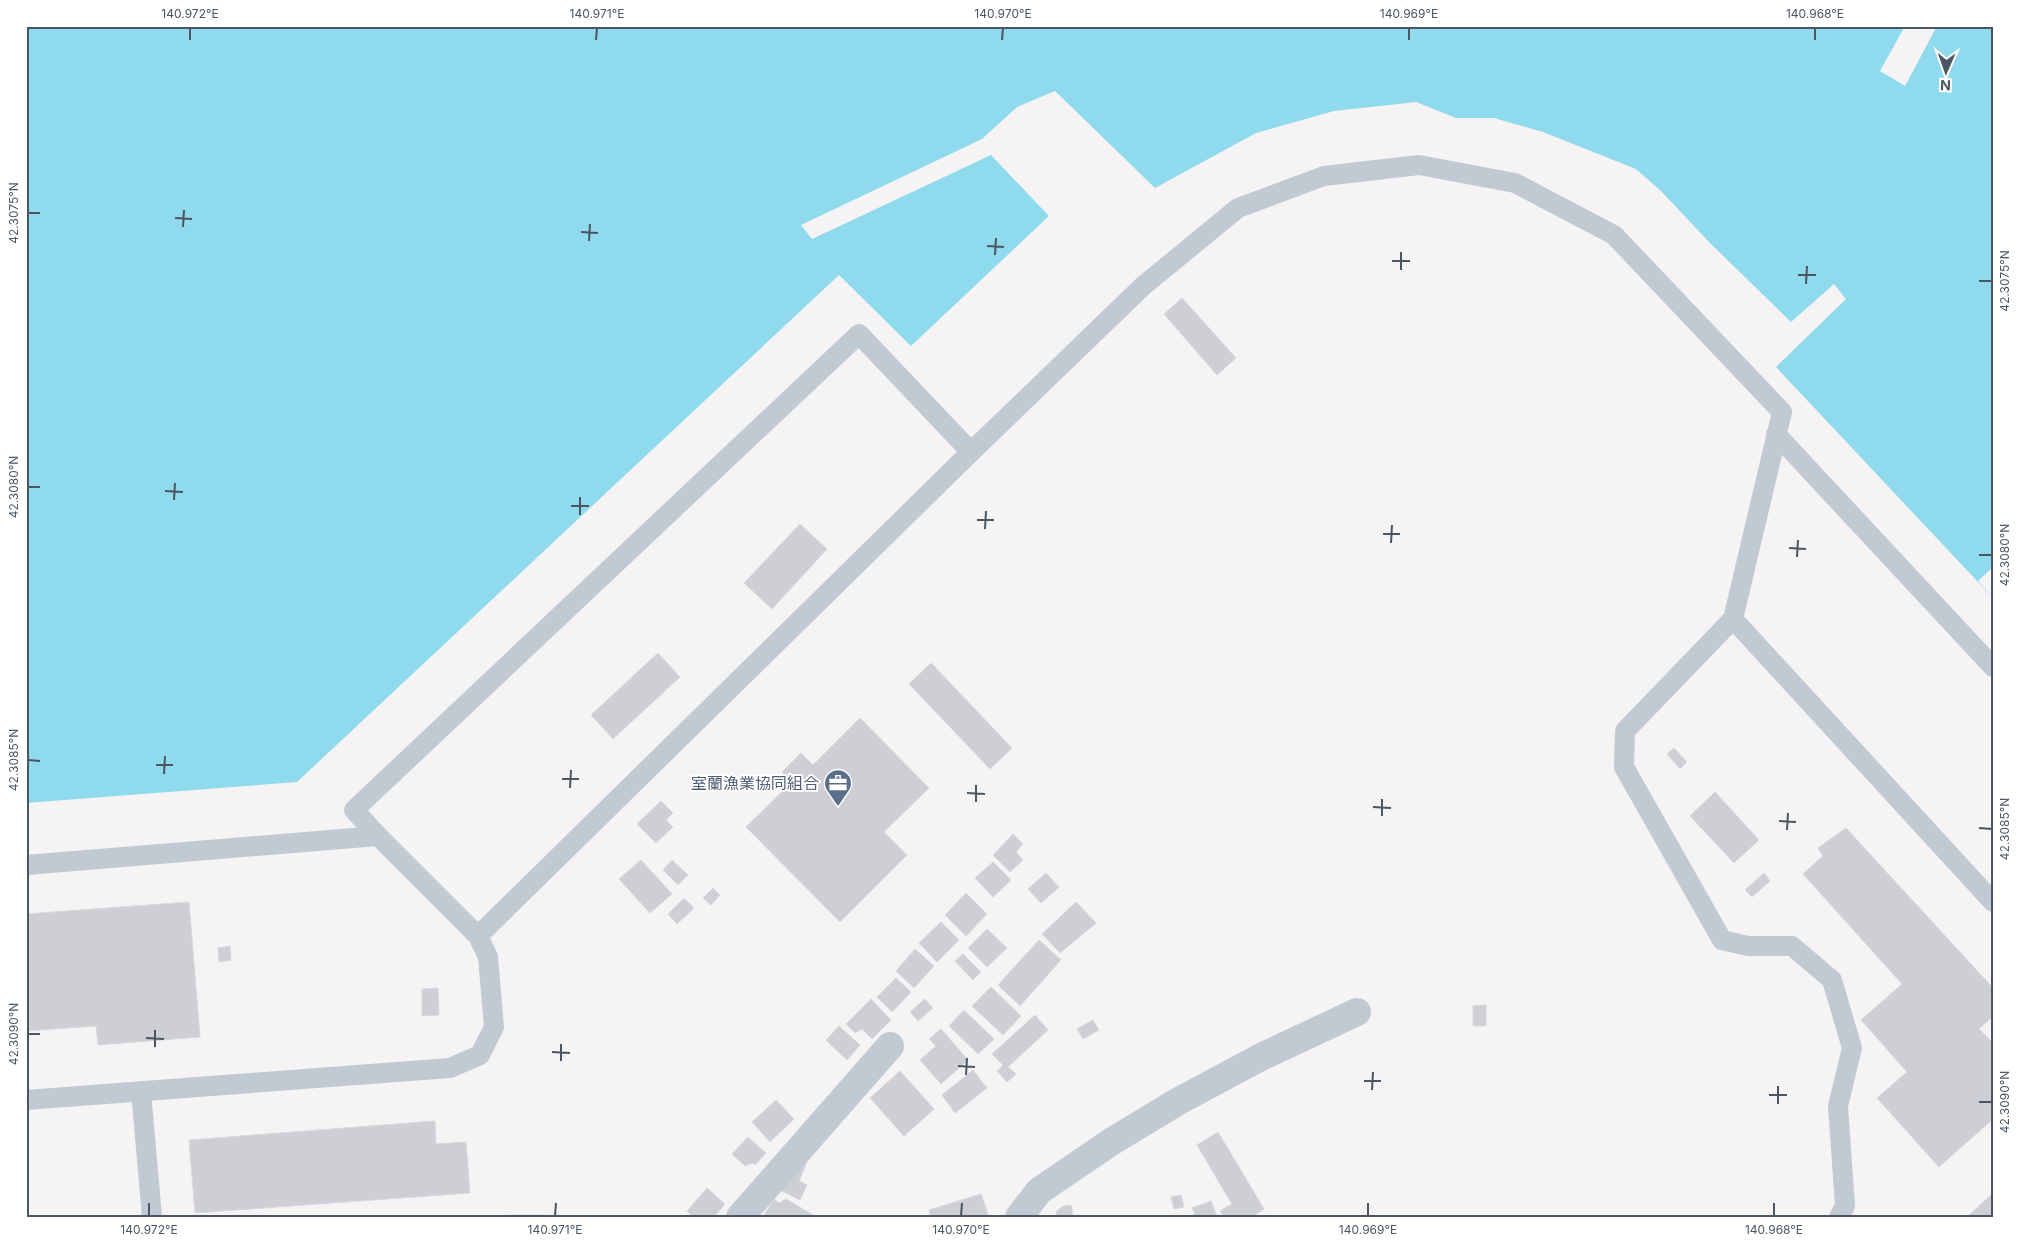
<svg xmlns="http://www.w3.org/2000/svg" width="2019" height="1243" font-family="Inter,'Noto Sans JP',sans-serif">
<rect width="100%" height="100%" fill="#f5f3f3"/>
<!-- water -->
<path fill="#90daee" d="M26 26H1905L1880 71 1905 86 1937 26H1993V598L1776 367 1846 299 1834 284 1791 322 1710 243 1661 191 1636 169 1543 132 1494 118H1456L1416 102 1334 111 1256 133 1155 188 1055 91 1017 107 982 139 801 225 812 239 991 155 1049 216 911 346 839 275 297 782 26 803Z"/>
<!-- pier -->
<path fill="#f5f3f3" d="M1993 567V598L1978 581Z"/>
<!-- building -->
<path fill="#cdcfd5" stroke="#d7d9de" d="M1182 298 1236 358 1217 375 1164 314Z
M800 524 827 549 772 609 744 583Z
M658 653 680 677 613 739 591 715Z
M931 663 1012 748 990 769 909 684Z
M860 718 929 788 884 832 907 855 840 922 746 827 792 782 782 772 801 753 813 765Z
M1674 748 1687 762 1680 769 1667 754Z
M1715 792 1759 840 1734 863 1690 816Z
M661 801 673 813 666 820 673 827 656 843 637 824Z
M1846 828 1993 988V1016L1979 1029 1993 1043V1119L1939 1167 1877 1098 1907 1072 1861 1020 1902 984 1803 874 1823 856 1818 848Z
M1013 834 1023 844 1016 852 1023 860 1010 872 993 855Z
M641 860 672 894 650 913 619 879Z
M672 860 688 875 678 885 663 870Z
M993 862 1011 880 993 897 975 878Z
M1046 873 1059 887 1041 903 1028 889Z
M1764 873 1770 881 1752 897 1745 890Z
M713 888 720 895 711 905 703 898Z
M966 893 987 914 966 936 945 915Z
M684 898 694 908 677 924 668 914Z
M189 902 200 1037 98 1045 96 1026 26 1031V914Z
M1076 902 1096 923 1060 953 1042 934Z
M941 922 959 940 937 962 919 943Z
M987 929 1007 948 987 967 968 948Z
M1039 940 1061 960 1020 1006 998 985Z
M230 946 231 960 219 962 218 948Z
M915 949 934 966 914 988 896 971Z
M963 954 981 972 973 980 955 961Z
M896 978 911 992 892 1012 877 997Z
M991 987 1021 1016 1003 1035 972 1006Z
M438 988 439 1015 422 1016V989Z
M871 999 891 1020 872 1039 862 1029 855 1033 846 1024Z
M925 999 933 1008 918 1021 910 1012Z
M1486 1005V1026H1473V1006Z
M964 1010 994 1039 978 1054 949 1026Z
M1035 1015 1048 1030 1008 1067 1016 1074 1007 1082 997 1071 1003 1065 992 1054Z
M1093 1020 1099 1030 1083 1039 1077 1029Z
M839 1026 860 1045 847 1060 826 1040Z
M941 1029 968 1060 941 1084 920 1060 936 1046 929 1039Z
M973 1070 987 1088 955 1113 942 1095Z
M900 1071 934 1109 904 1136 870 1098Z
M776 1100 794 1119 770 1142 752 1122Z
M435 1121 436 1144 466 1142 470 1193 195 1213 189 1140Z
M1218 1132 1264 1209 1252 1217H1224L1220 1211 1232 1204 1197 1145Z
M748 1137 766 1153 755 1165 752 1163 745 1166 732 1154Z
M796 1156 807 1162 799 1181 807 1185 800 1200 780 1190Z
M707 1188 725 1204 714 1217H693L687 1211Z
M1993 1193V1217H1967Z
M981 1194 989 1217H931L929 1210Z
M1181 1195 1184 1207 1174 1209 1171 1197Z
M774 1199 779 1203 786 1199 813 1215 812 1217H763Z
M1211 1201 1217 1217H1188L1195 1214 1192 1208Z
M1071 1205 1073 1217H1057L1056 1212 1063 1206Z
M511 1215H546V1217H511Z"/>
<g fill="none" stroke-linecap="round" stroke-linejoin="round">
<!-- service -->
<path stroke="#c1cad2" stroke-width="20" d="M1776 434 1993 667
M1733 619 1625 731 1624 767 1722 940 1748 946H1792L1832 980 1852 1048 1838 1106 1845 1206 1839 1217
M26 865 378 836 354 810 859 334 971 452
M478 936 971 452 1143 286 1238 208 1324 176 1419 165 1515 183 1614 235 1782 412 1733 619 1993 902
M141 1091 152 1217
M26 1100 450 1068 480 1055 494 1027 488 957 478 936 378 836"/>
<!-- minor -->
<path stroke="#c1cad2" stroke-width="28" d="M740 1217 890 1046
M1019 1217 1039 1191 1111 1142 1177 1102 1261 1057 1357 1012"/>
</g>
<!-- ticks -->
<path fill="none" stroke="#4a5661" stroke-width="2" d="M190 40V28M596 40 597 28M1002 40 1003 28M1409 40V28M1815 40V28M28 213H40M175 218 192 219M183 227 184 210M581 232 598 233M589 241 590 224M987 246 1004 247M995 255 996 238M1392 261H1410M1401 270V252M1798 275H1816M1979 281H1992M1806 284 1807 266M28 487H40M165 491 183 492M174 500 175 483M571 506H589M580 515V497M977 520H994M985 529 986 511M1383 534H1400M1391 543 1392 525M1789 548 1806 549M1979 555H1992M1797 557 1798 540M28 760 40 761M156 765H173M164 774 165 756M562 779H579M570 788 571 770M967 793 985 794M976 802V785M1373 807 1391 808M1382 816V799M1779 821 1796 822M1979 828 1992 829M1787 830 1788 813M28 1034H40M146 1038 164 1039M155 1047V1030M552 1052 570 1053M561 1061V1044M958 1066 975 1067M966 1075 967 1058M1364 1081H1381M1372 1090 1373 1072M1769 1095H1787M1979 1102H1992M1778 1104V1086M149 1216V1203M555 1216 556 1203M961 1216 962 1203M1368 1216V1203M1774 1216V1203"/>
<!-- icons -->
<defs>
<g id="office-pin" transform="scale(1.4375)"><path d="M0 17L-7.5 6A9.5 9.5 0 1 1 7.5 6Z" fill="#5c6f8a" stroke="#fff"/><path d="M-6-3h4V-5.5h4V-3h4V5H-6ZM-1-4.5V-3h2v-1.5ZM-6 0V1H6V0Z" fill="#fff"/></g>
</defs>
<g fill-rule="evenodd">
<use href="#office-pin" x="838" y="783"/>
</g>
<g text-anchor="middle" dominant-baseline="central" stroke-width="4" stroke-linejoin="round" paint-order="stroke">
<!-- service labels -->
<g font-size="16" fill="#4e5e75" stroke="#fff" text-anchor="end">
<text x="819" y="783">室蘭漁業協同組合</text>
</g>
</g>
<!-- border -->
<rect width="2019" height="1243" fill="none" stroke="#ffffff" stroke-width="55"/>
<!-- north arrow -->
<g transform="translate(1946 72) rotate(182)" stroke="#ffffff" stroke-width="4" paint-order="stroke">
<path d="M0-4L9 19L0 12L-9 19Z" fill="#4a5661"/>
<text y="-8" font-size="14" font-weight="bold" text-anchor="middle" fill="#4a5661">N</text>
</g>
<rect x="28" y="28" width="1964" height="1188" fill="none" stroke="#4a5661" stroke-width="2"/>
<g font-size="12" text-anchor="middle" fill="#4a5661">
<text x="190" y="18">140.972°E</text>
<text x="597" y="18">140.971°E</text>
<text x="1003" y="18">140.970°E</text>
<text x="1409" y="18">140.969°E</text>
<text x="1815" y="18">140.968°E</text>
<text transform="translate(14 213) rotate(-90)" y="4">42.3075°N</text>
<text transform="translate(2005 281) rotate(-90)" y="4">42.3075°N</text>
<text transform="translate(14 487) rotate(-90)" y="4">42.3080°N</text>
<text transform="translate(2005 555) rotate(-90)" y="4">42.3080°N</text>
<text transform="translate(14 760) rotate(-90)" y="4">42.3085°N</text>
<text transform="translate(2005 829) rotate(-90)" y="4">42.3085°N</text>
<text transform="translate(14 1034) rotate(-90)" y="4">42.3090°N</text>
<text transform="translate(2005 1102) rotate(-90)" y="4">42.3090°N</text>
<text x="149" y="1234">140.972°E</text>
<text x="555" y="1234">140.971°E</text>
<text x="961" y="1234">140.970°E</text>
<text x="1368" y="1234">140.969°E</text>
<text x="1774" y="1234">140.968°E</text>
</g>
</svg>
